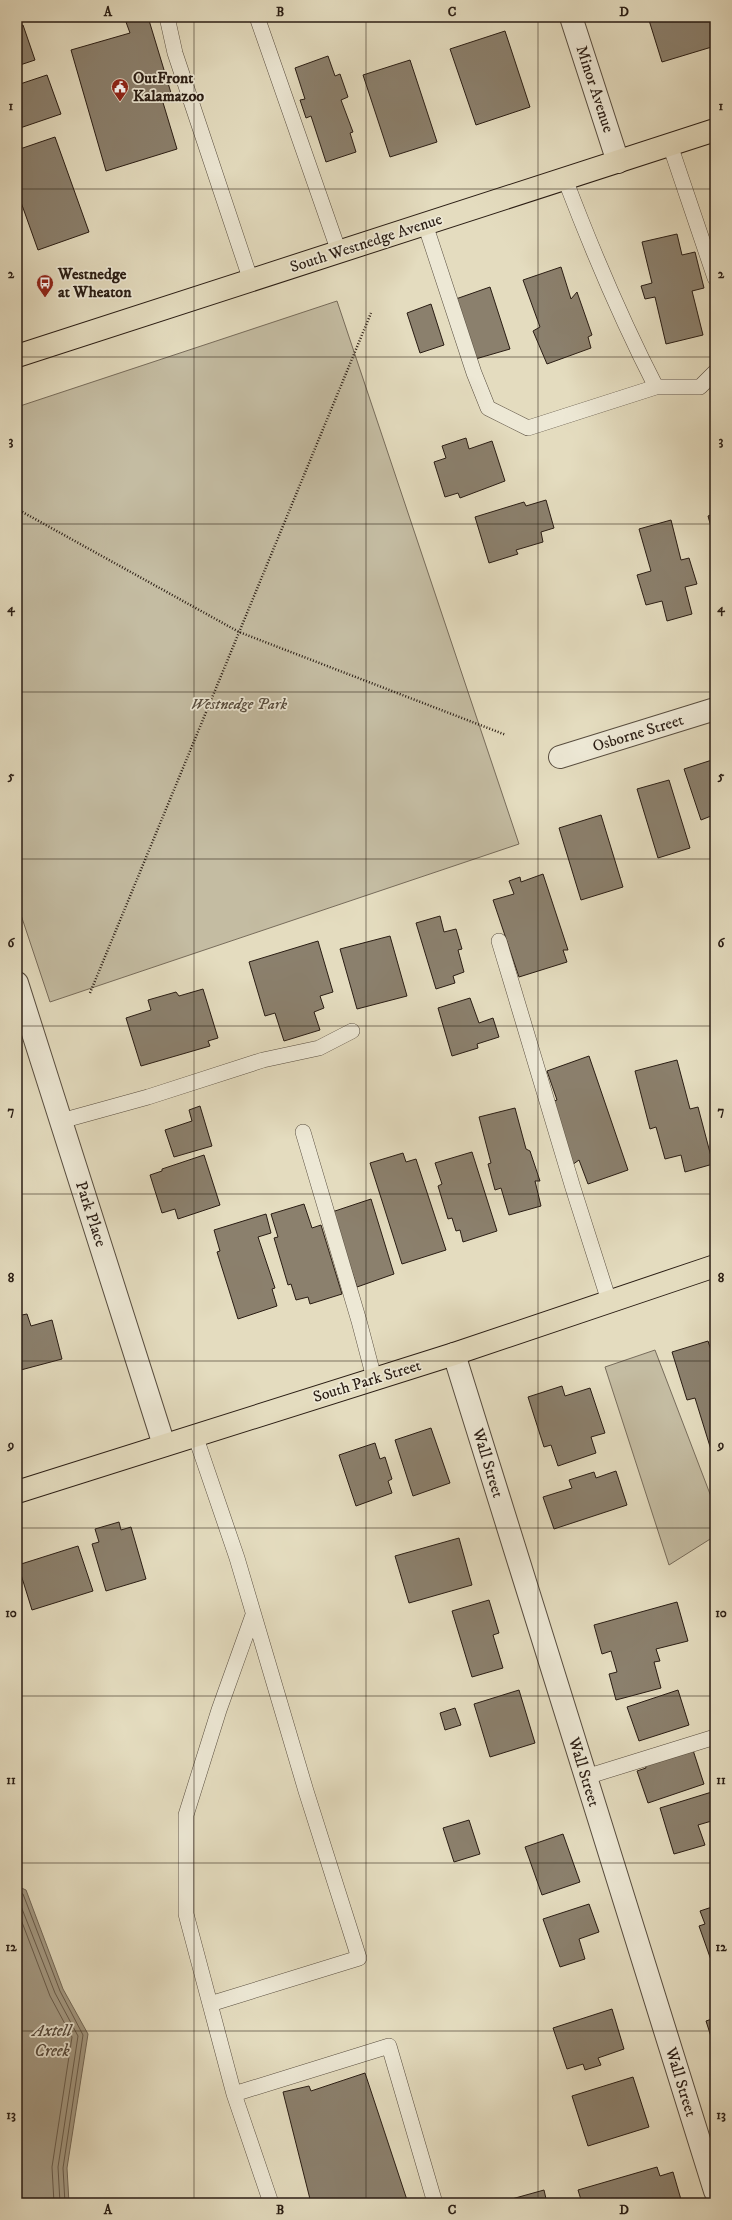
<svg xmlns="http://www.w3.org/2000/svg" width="732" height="2220" font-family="'IM FELL DW Pica',serif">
<rect width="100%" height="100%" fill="#e4dcbf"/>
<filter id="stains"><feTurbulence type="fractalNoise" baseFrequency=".005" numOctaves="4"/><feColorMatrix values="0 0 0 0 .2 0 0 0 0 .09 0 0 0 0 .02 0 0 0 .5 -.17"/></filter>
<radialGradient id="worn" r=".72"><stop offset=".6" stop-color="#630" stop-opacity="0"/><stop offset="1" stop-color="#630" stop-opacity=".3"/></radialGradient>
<!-- green -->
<path fill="#c4bca2" stroke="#776c5b" d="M337 301 519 844 50 1002 17 903V407Z
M655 1350 715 1507V1536L669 1565 605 1367Z"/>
<!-- water -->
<path fill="#a59b85" stroke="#746958" d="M17 1886 26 1890 63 1989 88 2034 67 2168 69 2203H17Z"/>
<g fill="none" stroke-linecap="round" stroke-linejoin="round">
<!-- shore -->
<path stroke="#685c4c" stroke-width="1" d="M17 1891 23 1894 60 1991 83 2035 63 2168 65 2203
M17 1896 55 1993 78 2036 58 2167 60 2203
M17 1909 50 1996 72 2037 52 2167 54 2203"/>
</g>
<!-- building -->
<path fill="#8b806d" stroke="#2a1d14" d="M143 17H148L171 93 161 96 177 149 106 171 71 50 130 33 126 22Z
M648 17H714L715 46 662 62Z
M23 25 35 60 17 66V27Z
M505 31 530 107 476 125 450 49Z
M328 56 335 76 340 74 348 97 341 100 353 132 350 133 356 152 326 162 311 116 306 118 300 100 305 99 295 68Z
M410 60 437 142 390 157 363 75Z
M47 75 61 114 17 129V85Z
M55 137 89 232 38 250 17 191V150Z
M677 234 682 255 695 252 704 288 692 291 703 335 666 344 655 297 645 299 641 286 652 283 642 242Z
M561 267 571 299 577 292 592 335 588 337 591 348 547 364 533 331 540 327 523 280Z
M490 287 510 349 472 360 453 300Z
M431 304 444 345 420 353 407 313Z
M466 438 469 449 492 441 505 481 460 498 458 493 445 497 434 462 446 458 442 446Z
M546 500 554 528 541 532 543 542 516 550 518 554 489 563 475 517 524 502 526 506Z
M715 513V541L708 516Z
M671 520 681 560 689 558 697 584 685 587 692 614 667 621 662 601 646 605 637 575 651 571 639 529Z
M712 760 715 770V828L711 816 701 820 684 769Z
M669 780 690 848 658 858 637 789Z
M601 815 623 887 581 900 559 828Z
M543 874 568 950H563L567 962 519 977 493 900 514 894 509 881 520 877 521 882Z
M440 916 444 932 456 929 462 949 458 950 464 972 453 976 455 983 436 989 416 923Z
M390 936 407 996 357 1009 340 949Z
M318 941 333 992 320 996 324 1008 314 1012 320 1030 284 1041 275 1013 265 1016 249 962Z
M203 989 218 1038 208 1041 210 1046 141 1066 126 1018 151 1010 148 1000 176 992 179 996Z
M470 998 479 1023 493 1018 499 1037 477 1044 478 1048 452 1056 438 1008Z
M589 1056 628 1170 588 1184 579 1160 572 1165 551 1102 557 1100 547 1071Z
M677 1060 690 1109 698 1107 713 1164 685 1172 681 1155 665 1159 656 1127 650 1129 635 1071Z
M200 1106 212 1146 174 1157 165 1130 192 1121 189 1110Z
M515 1108 526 1149 530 1151 540 1181H535L541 1206 509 1215 501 1188 495 1190 488 1164 491 1163 479 1117Z
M472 1152 497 1231 463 1242 460 1230 456 1231 452 1218 448 1219 438 1186 442 1184 435 1163Z
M403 1153 406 1162 416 1159 446 1250 402 1264 370 1163Z
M204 1155 220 1205 178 1219 175 1209 162 1213 150 1175 162 1171V1169Z
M371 1199 394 1274 357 1287 332 1212Z
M304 1204 312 1228 321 1225 342 1294 310 1304 308 1297 296 1300 291 1284 288 1285 274 1238 278 1237 271 1214Z
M266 1214 271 1233 258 1237 275 1288 272 1289 277 1306 238 1319 217 1252 220 1251 214 1230Z
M27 1314 31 1326 52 1320 62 1359 17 1371V1316Z
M708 1341 715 1362V1452L712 1453 695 1398 687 1400 672 1352Z
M562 1386 565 1396 590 1388 605 1433 591 1437 596 1453 558 1466 551 1445 544 1447 528 1397Z
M431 1428 450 1483 413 1496 395 1440Z
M375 1443 380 1459 385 1457 392 1479 388 1481 392 1493 356 1506 339 1455Z
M616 1471 627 1505 554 1529 543 1497 572 1488 569 1480 594 1472 596 1478Z
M119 1522 121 1530 131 1527 146 1579 106 1591 92 1544 99 1542 95 1529Z
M459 1538 472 1585 409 1603 395 1556Z
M78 1546 93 1591 32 1610 18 1565Z
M489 1600 499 1633 493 1635 503 1668 472 1677 452 1611Z
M677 1602 688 1641 656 1649 660 1661 654 1662 661 1688 616 1700 609 1674 617 1672 611 1651 602 1654 594 1625Z
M519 1690 535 1743 490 1757 474 1704Z
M678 1690 689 1725 639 1741 627 1707Z
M455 1708 461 1725 445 1730 440 1713Z
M692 1747 704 1784 648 1803 637 1771 646 1768 645 1764Z
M715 1791V1820L698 1825 705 1845 674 1854 660 1808Z
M469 1820 480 1854 454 1862 443 1828Z
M563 1834 580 1882 542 1895 525 1847Z
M589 1904 599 1932 579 1939 585 1959 560 1967 543 1919Z
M715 1906V1958L711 1960 699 1926 705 1924 700 1911Z
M612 2009 624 2049 598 2058 601 2065 585 2070 583 2064 567 2069 553 2028Z
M715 2018V2049L706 2021Z
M365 2073 408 2203H311L283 2092 309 2086 311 2091Z
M633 2077 649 2127 588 2146 572 2096Z
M657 2167 660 2176 673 2172 682 2203H582L578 2190Z
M544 2190 547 2203H502L501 2202Z"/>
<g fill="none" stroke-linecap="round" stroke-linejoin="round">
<!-- lane casing -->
<g stroke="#584d3f" stroke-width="16">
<path id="lane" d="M167 17 175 53 251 281
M257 17 339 252
M670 145 715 278
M565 179C592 250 621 319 656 387H700L715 372
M425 224 474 373 488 408 528 428 656 387
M499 941 573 1188 609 1301
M61 1121 148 1097 263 1060 319 1048 352 1031
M303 1132 359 1321 374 1378
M195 1435 237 1558 306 1791 359 1958 210 2004 234 2094 389 2046 435 2203
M586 1777 715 1737
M210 2004 186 1914V1815L219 1710 253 1615
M234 2094 271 2203"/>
</g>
<!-- street casing -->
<g stroke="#584d3f" stroke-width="24">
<path id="street" d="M571 17 618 162
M560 757 715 709
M17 983 164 1445
M454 1354 715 2191"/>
</g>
<!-- primary casing -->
<g stroke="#2a1d14" stroke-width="24">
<path id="primary" d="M17 356 715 130
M17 1492 454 1354 715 1266"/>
</g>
<!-- path -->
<path stroke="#2a1d14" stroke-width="2.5" stroke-dasharray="1 2" stroke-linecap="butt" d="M17 509 239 632 506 735
M90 993 371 313"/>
<!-- lane -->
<use href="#lane" stroke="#ede8d5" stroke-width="15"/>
<!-- street -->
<use href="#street" stroke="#ede8d5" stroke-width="22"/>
<!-- primary -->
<use href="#primary" stroke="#e4dcbf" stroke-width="22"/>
</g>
<!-- grid -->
<path fill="none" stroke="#2a1d14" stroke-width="1" stroke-opacity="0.55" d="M194 17V2203M366 17V2203M538 17V2203M17 189H715M17 357H715M17 524H715M17 692H715M17 859H715M17 1026H715M17 1194H715M17 1361H715M17 1528H715M17 1696H715M17 1863H715M17 2031H715"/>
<!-- icons -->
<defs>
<g id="civic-pin" transform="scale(0.9)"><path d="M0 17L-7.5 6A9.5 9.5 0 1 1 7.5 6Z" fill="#8f2418" stroke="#ede8d5"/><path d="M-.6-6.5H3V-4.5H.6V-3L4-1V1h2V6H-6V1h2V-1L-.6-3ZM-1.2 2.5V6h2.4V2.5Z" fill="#fff"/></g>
<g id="bus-pin" transform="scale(0.9)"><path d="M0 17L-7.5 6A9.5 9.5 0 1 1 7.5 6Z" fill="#8f2418" stroke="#ede8d5"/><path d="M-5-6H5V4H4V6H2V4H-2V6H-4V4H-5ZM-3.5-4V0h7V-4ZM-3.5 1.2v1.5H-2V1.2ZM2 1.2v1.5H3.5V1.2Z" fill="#fff"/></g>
</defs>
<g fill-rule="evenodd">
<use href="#civic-pin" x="120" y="87"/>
<use href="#bus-pin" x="45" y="283"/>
</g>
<g text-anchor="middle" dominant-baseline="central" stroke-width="3.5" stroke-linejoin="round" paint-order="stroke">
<!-- poi labels -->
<g font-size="16" font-weight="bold" fill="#2a1d14" stroke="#ede8d5" text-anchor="start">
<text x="133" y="78">OutFront<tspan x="133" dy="18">Kalamazoo</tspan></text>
<text x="58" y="274">Westnedge<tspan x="58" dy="18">at Wheaton</tspan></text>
</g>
<!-- street labels -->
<g font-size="16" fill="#2a1d14" stroke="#ede8d5">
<text transform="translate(595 89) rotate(72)">Minor Avenue</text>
<text transform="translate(366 243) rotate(-18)">South Westnedge Avenue</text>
<text transform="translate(638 733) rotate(-17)">Osborne Street</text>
<text transform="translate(91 1214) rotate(72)">Park Place</text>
<text transform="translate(367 1381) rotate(-17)">South Park Street</text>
<text transform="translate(488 1463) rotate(73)">Wall Street</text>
<text transform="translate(584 1772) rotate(73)">Wall Street</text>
<text transform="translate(681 2082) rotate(73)">Wall Street</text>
</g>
<!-- park labels -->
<g font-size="16" font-style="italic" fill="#584d3f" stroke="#ede8d5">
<text x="239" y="704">Westnedge Park</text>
</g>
<!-- water labels -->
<g font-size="17" font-style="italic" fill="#55493c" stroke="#ede8d5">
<text x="52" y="2031">Axtell<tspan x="52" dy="20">Creek</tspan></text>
</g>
</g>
<!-- margin -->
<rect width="732" height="2220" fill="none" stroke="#e4dcbf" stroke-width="44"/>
<rect x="22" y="22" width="688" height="2176" fill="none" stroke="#2a1d14" stroke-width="1.5"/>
<g font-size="13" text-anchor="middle" font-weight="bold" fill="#2a1d14">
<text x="108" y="16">A</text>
<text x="280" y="16">B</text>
<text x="452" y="16">C</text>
<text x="624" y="16">D</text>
<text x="11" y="110">1</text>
<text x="721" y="110">1</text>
<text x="11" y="278">2</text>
<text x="721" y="278">2</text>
<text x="11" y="445">3</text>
<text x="721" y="445">3</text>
<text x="11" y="612">4</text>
<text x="721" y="612">4</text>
<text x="11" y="780">5</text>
<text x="721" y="780">5</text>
<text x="11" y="947">6</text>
<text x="721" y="947">6</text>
<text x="11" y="1115">7</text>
<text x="721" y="1115">7</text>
<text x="11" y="1282">8</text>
<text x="721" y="1282">8</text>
<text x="11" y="1449">9</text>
<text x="721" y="1449">9</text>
<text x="11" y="1617">10</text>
<text x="721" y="1617">10</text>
<text x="11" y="1784">11</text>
<text x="721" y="1784">11</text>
<text x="11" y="1951">12</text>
<text x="721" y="1951">12</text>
<text x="11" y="2119">13</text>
<text x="721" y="2119">13</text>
<text x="108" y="2214">A</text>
<text x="280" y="2214">B</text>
<text x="452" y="2214">C</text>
<text x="624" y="2214">D</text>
</g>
<rect width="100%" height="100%" filter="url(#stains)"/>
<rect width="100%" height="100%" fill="url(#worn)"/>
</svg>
